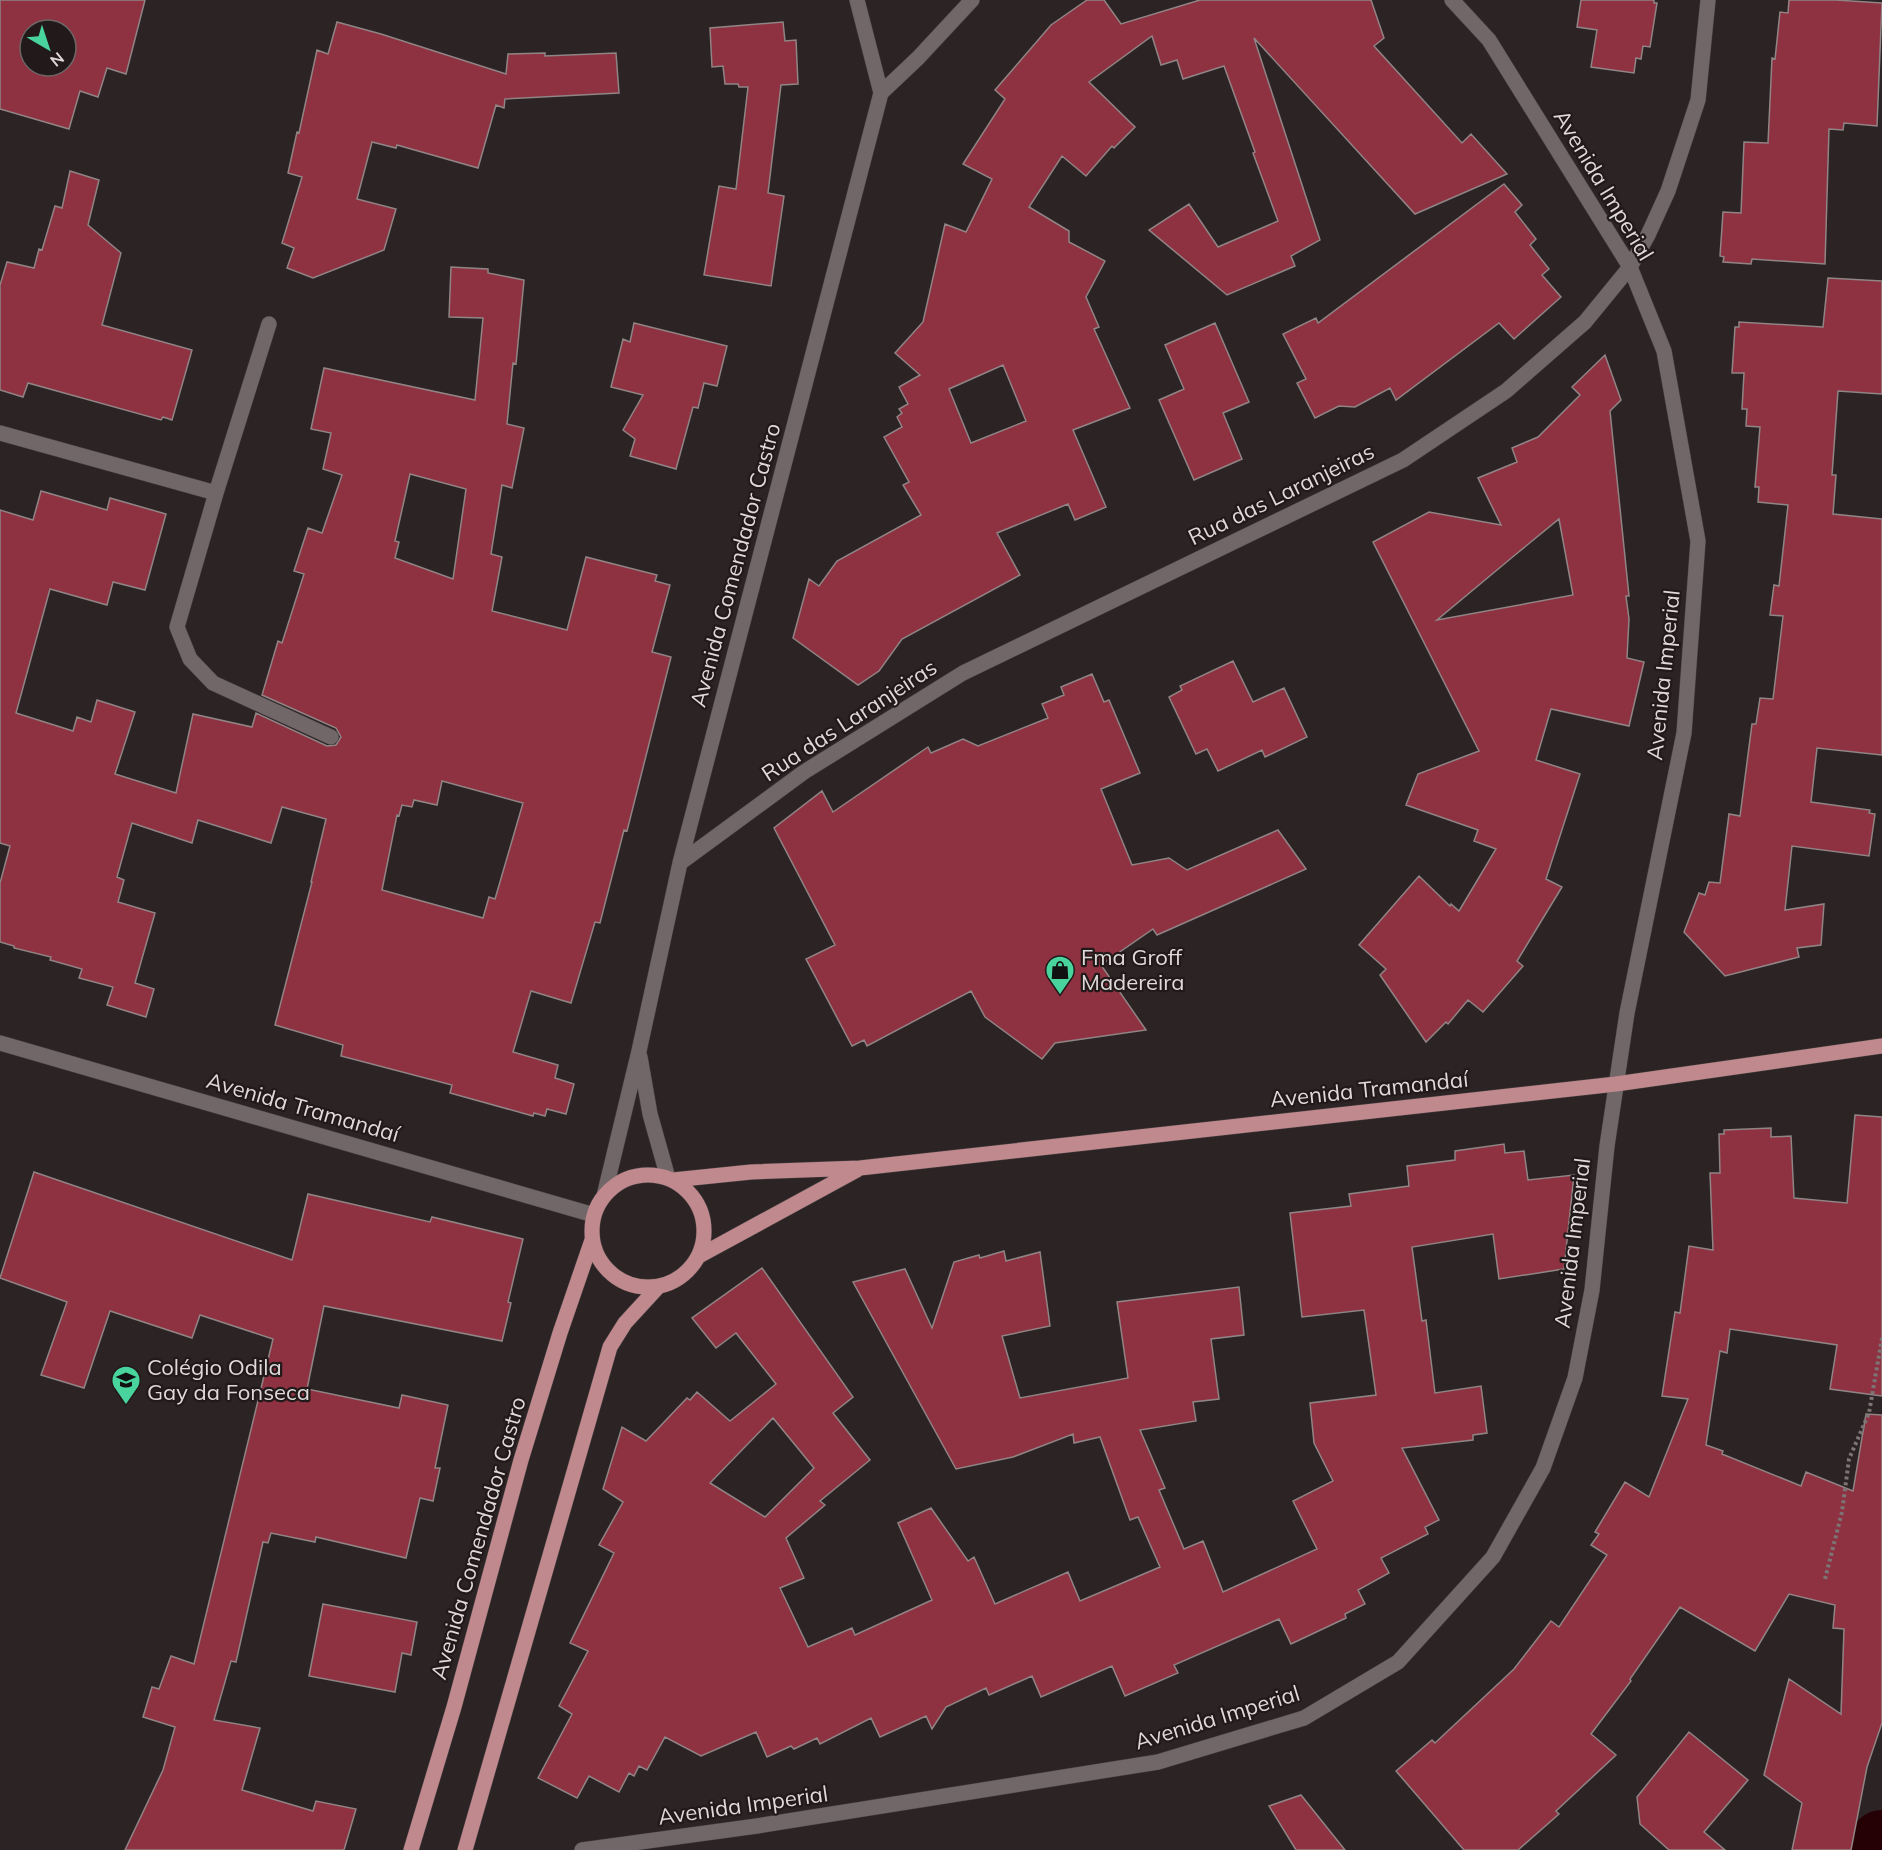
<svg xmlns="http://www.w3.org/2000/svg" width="1882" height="1850" font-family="Mulish,sans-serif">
<rect width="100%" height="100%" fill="#2c2324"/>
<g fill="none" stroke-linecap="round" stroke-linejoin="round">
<!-- river -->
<path stroke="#250005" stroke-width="66" d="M1879 1850 1882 1843"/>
</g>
<!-- building -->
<path fill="#8e3242" stroke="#908485" stroke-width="1.5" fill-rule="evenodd" d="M0 0H145L126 74 107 68 98 97 80 91 69 129 0 109ZM30 30H66V66H30Z
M1087 0H1104L1121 24 1200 0H1371L1384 38 1374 46 1462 143 1471 134 1507 174 1415 214 1254 38 1320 240 1291 256 1295 266 1227 295 1149 230 1189 204 1218 247 1278 221 1253 153 1255 152 1224 66 1183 79 1177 60 1161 65 1152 36 1089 82 1135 127 1114 148 1112 146 1086 176 1062 156 1029 207 1069 231V242L1105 261 1086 297 1099 327 1094 329 1130 408 1073 430 1106 507 1075 520 1068 504 997 533 1020 575 902 639 879 671 858 685 793 638 809 579 819 586 837 561 921 515 903 485 909 482 884 437 902 427 897 417 902 413 899 409 908 404 899 387 920 375 895 353 923 322 945 224 966 232 992 179 963 164 1005 99 995 90 1051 25ZM1003 365 1026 421 971 443 949 389Z
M1581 0H1654V3H1657L1650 47 1643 46 1641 59 1636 58 1634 73 1591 67 1597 30 1577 27Z
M1789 0H1836L1882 3 1877 126 1844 123 1843 130 1829 129 1825 264 1752 259 1751 264 1723 262 1724 257 1720 256 1723 212 1741 213 1744 142 1768 143 1772 58 1775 59 1780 12 1788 13Z
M337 22 381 34 506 74 508 54 545 53V56L616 53 619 93 505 99 504 108 496 105 478 168 397 145 396 148 372 142 357 199 396 209 384 250 313 278 287 268 294 248 282 243 302 177 288 173 297 132 299 133 317 50 328 54Z
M783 22 785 41 796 40 798 84 781 85 768 193 784 196 771 286 704 275 719 186 736 189 748 87H739L738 84H725L723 66 712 67 710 28Z
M70 171 99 180 88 225 121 253 102 325 192 350 172 420 163 417 161 420 28 383 23 397 0 390V285L7 262 34 268 39 249 42 250 55 206 62 208Z
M1504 184 1522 205 1515 212 1536 239 1530 245 1549 269 1542 275 1561 297 1514 339 1499 323 1396 400 1390 388 1355 407 1339 406 1315 418 1297 383 1306 379 1283 334 1316 318 1318 323Z
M451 267 488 269V273L524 280 516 364 513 363 507 424 524 428 512 488 502 485 491 554 502 557 492 611 567 630 586 557 657 575 655 581 670 585 652 652 671 657 627 831 624 830 600 923 595 922 571 1003 531 991 513 1052 558 1065 555 1078 574 1084 566 1114 547 1109 545 1116 534 1113 533 1116 450 1093 452 1085 341 1056 343 1045 275 1025 312 882H311L326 819 282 807 271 843 198 820 192 843 132 823 117 877 124 880 118 902 155 913 135 983 154 989 146 1017 107 1005 113 987 79 978 82 969 50 960 51 957 14 948V946L0 942V883L10 846 0 843V510L33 520 41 491 107 510 110 498 166 514 145 590 113 582 107 605 50 589 16 713 73 731 77 717 91 722 97 700 135 712 115 774 176 793 193 714 252 727 256 713 327 746 336 745 341 737 336 728 262 695 278 641 282 643 304 574 294 571 308 528 322 533 342 475 323 469 331 433 311 429 324 368 475 400 483 318 449 317ZM410 474 466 489 453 579 395 558 399 542 395 541ZM442 781 523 803 495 899 489 897 483 918 382 890 397 815 399 816 402 805 412 807 414 800 437 805Z
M1828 278 1882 281V394L1838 391 1832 475H1836L1833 514 1882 519V755L1817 748 1811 802 1870 810 1869 813 1875 814 1869 856 1792 846 1785 910 1824 904 1821 945 1797 948 1799 957 1725 976 1684 932 1699 893 1705 895 1709 882 1720 883 1729 814 1740 816 1752 724H1756L1760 698 1773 699 1783 616 1770 615 1774 585 1779 586 1788 505 1758 502 1759 487H1755L1760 427 1746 426 1747 409H1742L1744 373H1732L1735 327H1739V322L1823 327Z
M634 323 727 346 717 386 704 383 698 408 693 407 676 469 630 456 635 439 623 430 643 395 611 387 623 339 630 342Z
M1215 323 1249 402 1223 413 1242 459 1194 480 1159 400 1184 389 1165 345Z
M1605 355 1621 400 1610 411 1629 596H1626L1629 619 1627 658 1644 662 1629 726 1551 709 1536 760 1580 774 1546 879 1562 887 1517 961 1523 966 1483 1012 1468 1000 1448 1024 1446 1022 1426 1042 1380 975 1386 969 1359 945 1419 876 1450 906 1451 904 1459 911 1496 849 1474 841 1478 830 1406 805 1418 774 1479 751 1373 542 1429 512 1501 525 1478 478 1517 462 1512 448 1538 437 1580 395 1572 387ZM1559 519 1573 595 1437 620 1515 555Z
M1233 661 1253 702 1284 688 1307 737 1265 757 1262 750 1218 771 1207 749 1196 754 1169 697 1182 690 1180 686Z
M1092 674 1104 702 1109 700 1140 773 1101 789 1132 865 1169 858 1187 870 1278 830 1306 869 1157 935 1153 929 1101 965 1146 1030 1055 1043 1042 1059 985 1017 971 991 867 1046 864 1040 852 1046 806 959 835 945 774 828 822 791 833 812 928 747 931 753 963 739 978 746 1048 718 1042 704 1064 695 1061 687Z
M1855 1115 1882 1117V1396L1830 1389 1837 1345 1730 1329 1727 1353 1720 1351 1706 1445 1723 1451 1722 1454 1801 1486 1806 1472 1853 1491 1866 1414 1882 1415V1723L1867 1767 1851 1850H1792L1802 1803 1764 1775 1789 1679 1841 1714 1844 1629 1833 1628 1835 1605 1789 1594 1755 1651 1680 1607 1630 1679 1631 1681 1591 1734 1616 1755 1556 1811 1559 1814 1518 1850H1464L1396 1771 1432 1740 1435 1743 1514 1669 1551 1621 1559 1627 1607 1555 1591 1545 1599 1534 1595 1532 1625 1482 1649 1497 1688 1399 1662 1396 1675 1312 1680 1313 1689 1246 1713 1250 1710 1173H1720L1719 1134H1724V1130L1771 1128V1137L1791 1136 1794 1198 1847 1203Z
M1504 1144 1505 1153 1524 1151 1528 1180 1574 1175 1564 1269 1499 1279 1493 1234 1412 1247 1422 1321 1426 1320 1435 1393 1481 1386 1487 1433 1473 1435V1440L1402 1448 1439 1520 1425 1527 1428 1534 1381 1558 1389 1573 1358 1590 1365 1604 1345 1614 1346 1618 1291 1644 1279 1619 1174 1665 1178 1673 1125 1696 1112 1666 1041 1697 1032 1676 989 1695 986 1688 946 1707 932 1729 926 1716 880 1737 871 1718 820 1744 817 1738 794 1749 791 1746 767 1757 756 1732 701 1756 665 1737 647 1770 639 1766 634 1776 629 1773 619 1792 589 1776 577 1798 538 1778 572 1714 559 1706 588 1651 570 1643 614 1553 599 1545 623 1502 603 1489 622 1427 646 1441 687 1398 690 1400 697 1392 730 1421 776 1384 736 1333 716 1348 692 1318 762 1268 853 1397 833 1413 870 1460 820 1501 825 1505 786 1538 804 1578 780 1588 808 1647 852 1628 855 1635 932 1600 898 1523 931 1508 968 1561 974 1557 995 1604 1068 1572 1080 1601 1160 1567 1138 1517 1130 1520 1100 1437 1074 1443 1073 1434 1013 1457 956 1469 853 1282 905 1269 932 1328 954 1262 979 1255 980 1258 1004 1251 1006 1261 1040 1252 1050 1326 1002 1336 1020 1398 1128 1378 1117 1302 1239 1287 1244 1335 1211 1339 1219 1399 1193 1402 1196 1421 1140 1430 1165 1488 1159 1490 1184 1549 1203 1541 1223 1592 1317 1549 1293 1501 1333 1481 1314 1443 1310 1403 1376 1395 1364 1310 1302 1317 1290 1213 1351 1206 1349 1194 1409 1186 1407 1166 1455 1160V1151ZM773 1418 814 1468 765 1517 710 1483Z
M34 1172 292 1260 308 1194 430 1222 432 1217 523 1239 508 1302 511 1303 502 1341 324 1306 307 1389 399 1408 402 1395 448 1405 435 1468H440L433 1501 420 1498 406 1558 316 1537 315 1542 271 1533 268 1543 263 1542 236 1662 231 1661 214 1720 260 1728 242 1790 313 1811 316 1801 356 1809 344 1850H125L163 1770 175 1727 143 1717 152 1687 159 1689 171 1656 194 1664 273 1339 200 1315 192 1338 110 1311 84 1388 41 1375 67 1302 0 1278Z
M323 1604 417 1622 411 1655 402 1653 395 1692 309 1676Z
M1689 1732 1748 1780 1704 1832 1725 1850H1669L1640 1824 1637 1797Z
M1301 1795 1345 1850H1296L1269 1806Z"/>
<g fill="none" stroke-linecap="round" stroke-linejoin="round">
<!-- minor casing -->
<g stroke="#494142" stroke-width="16">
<path id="minor" d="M881 93 918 58 972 0
M0 433 216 493 177 627 190 659 213 683 331 737
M216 493 269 324
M680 863 804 772 963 673 1403 460 1506 391 1585 322 1630 267 1648 235 1668 191 1698 100 1708 0
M0 1043 594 1215
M640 1057 650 1114 668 1178
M604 1196 639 1051 680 863 881 93 857 0
M582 1850 757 1826 1158 1762 1304 1718 1398 1662 1493 1557 1543 1468 1575 1378 1592 1290 1607 1146 1627 1013 1684 733 1698 541 1664 351 1630 267 1489 40 1452 0"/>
</g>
<!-- major casing -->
<g stroke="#494142" stroke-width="16">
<path id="major" d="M592 1231a56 56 0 1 1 112 0a56 56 0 1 1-112 0Z
M673 1180 751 1172 860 1168 1616 1084 1882 1046
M699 1256 857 1170
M411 1850 454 1707 521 1460 560 1333 592 1240
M465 1850 610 1347 625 1323 659 1286"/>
</g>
<!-- path -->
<path stroke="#7c7475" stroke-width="4" stroke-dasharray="3 3" stroke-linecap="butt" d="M1825 1579 1842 1512 1849 1459 1869 1413 1882 1338"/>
<!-- minor -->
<use href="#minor" stroke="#726768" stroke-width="15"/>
<!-- major -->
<use href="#major" stroke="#bf898e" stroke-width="15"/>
</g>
<!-- icons -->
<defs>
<g id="shop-pin" transform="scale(1.5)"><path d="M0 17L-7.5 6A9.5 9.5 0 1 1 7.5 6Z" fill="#49d49d" stroke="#221a1a"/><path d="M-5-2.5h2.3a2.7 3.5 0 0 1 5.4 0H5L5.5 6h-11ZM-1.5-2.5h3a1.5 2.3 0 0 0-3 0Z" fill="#111"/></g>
<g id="school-pin" transform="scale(1.5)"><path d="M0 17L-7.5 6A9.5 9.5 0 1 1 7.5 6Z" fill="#49d49d" stroke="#221a1a"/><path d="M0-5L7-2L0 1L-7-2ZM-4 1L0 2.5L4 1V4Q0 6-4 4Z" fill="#111"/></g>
</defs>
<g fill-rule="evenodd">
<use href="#shop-pin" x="1060" y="970"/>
<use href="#school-pin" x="126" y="1380"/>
</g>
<g text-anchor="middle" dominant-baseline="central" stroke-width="4.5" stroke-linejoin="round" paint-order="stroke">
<!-- street labels -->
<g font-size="22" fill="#dfd9d9" stroke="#221a1a">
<text transform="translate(1604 185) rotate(59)">Avenida Imperial</text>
<text transform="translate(1281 494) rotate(-26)">Rua das Laranjeiras</text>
<text transform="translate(735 565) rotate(-75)">Avenida Comendador Castro</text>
<text transform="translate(1663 675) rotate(-84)">Avenida Imperial</text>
<text transform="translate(849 720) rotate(-33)">Rua das Laranjeiras</text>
<text transform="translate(1369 1089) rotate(-6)">Avenida Tramandaí</text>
<text transform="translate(303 1107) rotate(16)">Avenida Tramandaí</text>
<text transform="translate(1572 1243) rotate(-83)">Avenida Imperial</text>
<text transform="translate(478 1538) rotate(-74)">Avenida Comendador Castro</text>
<text transform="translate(1217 1717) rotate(-17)">Avenida Imperial</text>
<text transform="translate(743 1805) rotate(-8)">Avenida Imperial</text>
</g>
<!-- poi labels -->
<g font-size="22" fill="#dfd9d9" stroke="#221a1a" text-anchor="start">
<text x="1081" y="957">Fma Groff<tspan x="1081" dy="25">Madereira</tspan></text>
<text x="147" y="1367">Colégio Odila<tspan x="147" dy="25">Gay da Fonseca</tspan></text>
</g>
</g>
<!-- north arrow -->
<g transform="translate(48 48) rotate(141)"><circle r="28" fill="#221a1a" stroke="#6e6666" stroke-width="1.5"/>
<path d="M0-4.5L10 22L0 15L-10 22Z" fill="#49d49d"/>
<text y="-9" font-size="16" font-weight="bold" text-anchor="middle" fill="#dfd9d9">N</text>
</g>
</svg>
